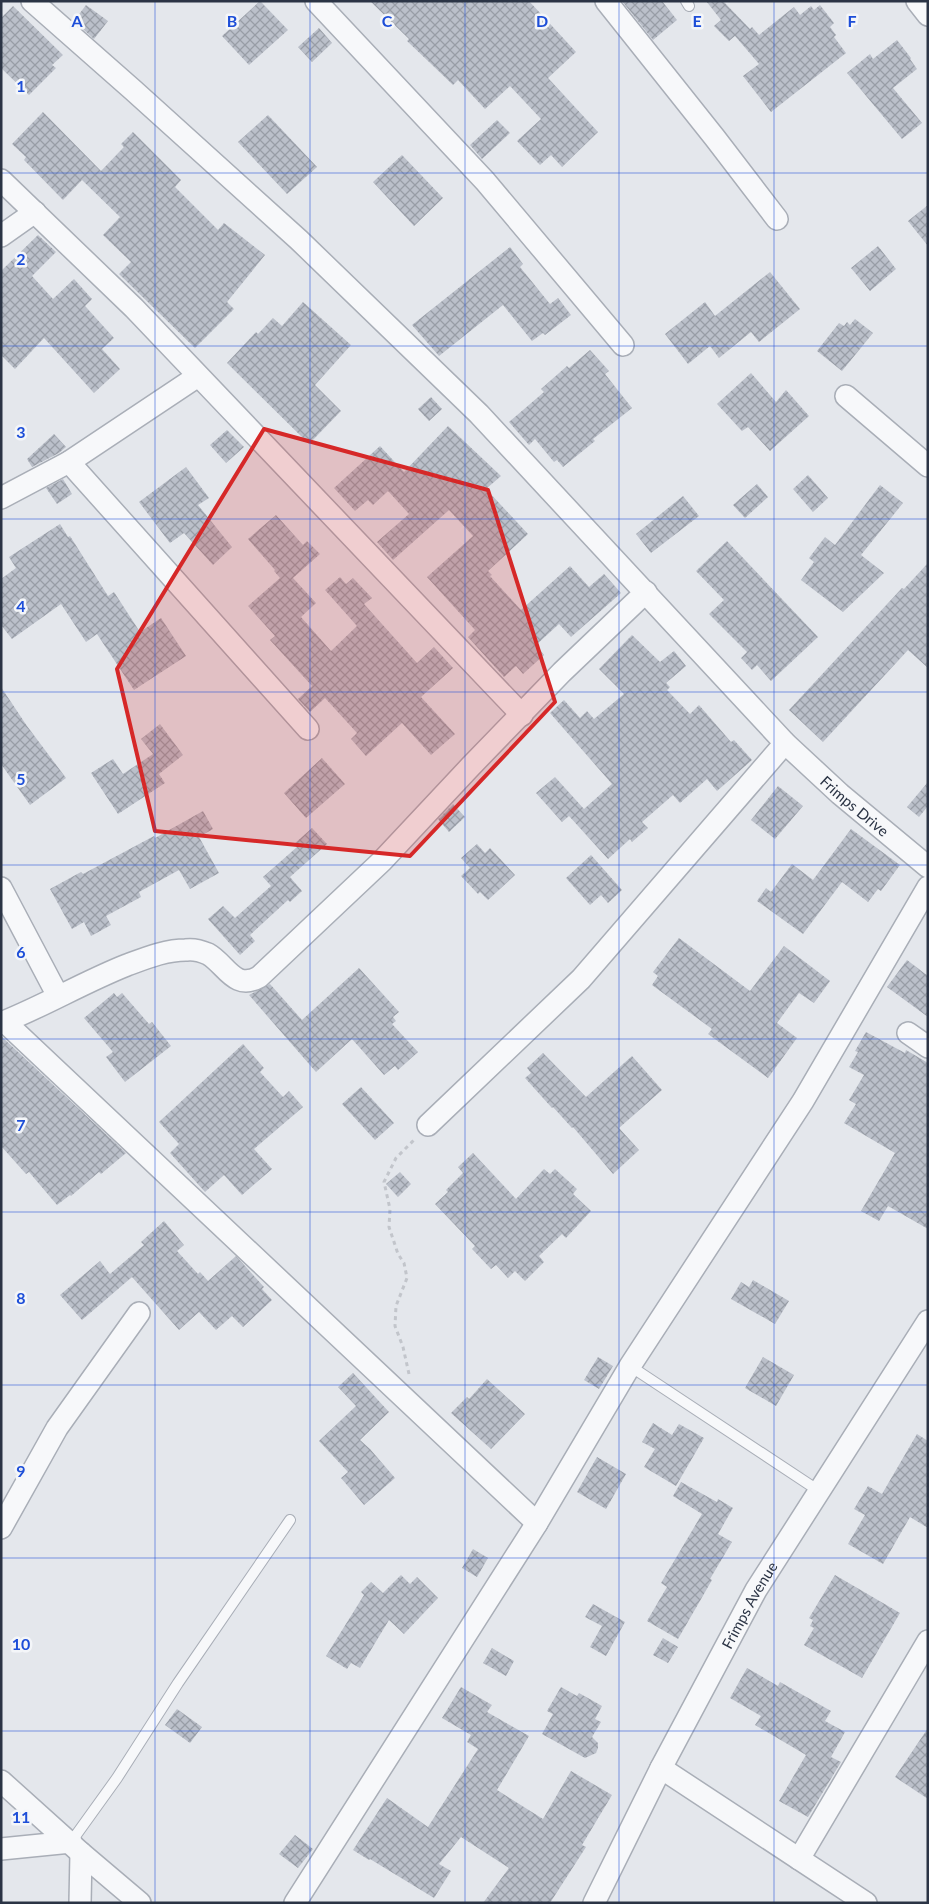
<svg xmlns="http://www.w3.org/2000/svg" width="929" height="1904" font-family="Lato,sans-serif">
<defs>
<pattern id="building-cross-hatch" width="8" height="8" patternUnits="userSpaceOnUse" patternTransform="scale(1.25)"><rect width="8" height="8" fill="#bbc0ca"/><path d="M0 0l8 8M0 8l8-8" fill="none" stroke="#989da6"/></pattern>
</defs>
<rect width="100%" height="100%" fill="#e4e7ec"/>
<!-- building -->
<path fill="url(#building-cross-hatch)" d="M260 1 288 30 249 65 222 36Z
M370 1H529L576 52 548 78 598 132 562 167 551 155 540 165 517 141 541 119 510 86 485 109 458 80 453 85 428 61 407 41 409 39Z
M622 1H662L677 20 653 40Z
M706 1H723L750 29 752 27 759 35 794 7 800 15 811 6 814 10 820 5 834 23 830 27 836 35 834 37 846 53 771 112 743 76 759 64 735 36 729 41 714 26 721 20Z
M86 5 108 21 94 39 74 21Z
M13 6 63 55 52 65 56 68 29 95 1 68V18Z
M319 28 332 43 312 62 298 47Z
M897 40 911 58 910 59 917 69 893 88 922 123 902 139 847 73 870 54 873 59Z
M43 112 101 171 124 147 121 144 133 132 181 180 175 187 218 230 224 223 265 255 227 302 234 309 195 348 119 274 131 262 103 235 120 217 82 180 63 200 24 160 26 157 12 144Z
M268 115 317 167 287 194 238 142Z
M497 120 510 133 482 159 470 145Z
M402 155 443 198 414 226 373 182Z
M928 205V246L908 221Z
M38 235 56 252 32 276 53 299 74 279 92 299 85 306 114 338 102 349 120 369 94 393 44 338 15 369 1 355V271Z
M878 246 896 269 870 291 851 268Z
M510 247 523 264 520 267 550 304 558 298 571 315 545 335 543 333 532 341 503 305 439 356 412 325Z
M770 272 800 309 759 342 751 332 719 358 710 346 688 364 665 334 705 302 715 316Z
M303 302 351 345 315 385 341 411 309 444 227 363 256 332 258 334 273 318 282 326Z
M855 319 873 333 842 371 817 351 839 323 844 326 847 322 850 325Z
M590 350 609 371 605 374 632 408 593 439 595 441 563 467 557 460 554 462 535 439 529 445 509 422 544 392 541 389 567 366 569 368Z
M751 373 776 402 786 390 809 416 770 451 748 427 742 431 717 404Z
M431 397 442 409 429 421 418 409Z
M448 426 501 476 486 489 528 534 488 571 492 575 490 576 521 610 570 566 589 587 604 574 621 593 571 637 559 624 536 645 544 655 523 674 516 666 504 677 468 637 475 630 427 577 473 536 449 510 393 560 377 542 409 514 388 491 373 505 368 500 355 511 334 488 380 446 404 472Z
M227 430 244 447 226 463 210 445Z
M54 434 66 447 59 453 32 467 27 459Z
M186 467 209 498 198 505 232 547 213 565 184 533 170 543 139 502Z
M808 475 828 498 813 512 793 489Z
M63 479 72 494 57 504 46 488Z
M757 484 768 497 745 518 733 505Z
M880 485 903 503 861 555 884 573 843 612 801 580 814 562 809 558 825 537 835 545Z
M683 496 699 516 651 553 636 534Z
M276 515 303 545 307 541 320 554 293 578 316 603 301 617 331 651 357 626 325 590 340 577 346 584 353 578 372 598 364 604 417 663 434 647 453 668 421 697 455 734 431 755 402 723 366 756 351 739 357 733 325 698 310 712 298 699 312 686 270 640 275 636 248 606 280 578 274 571 275 570 248 539Z
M60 524 68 537 70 536 108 596 114 592 140 632 161 618 186 656 134 690 97 634 86 642 61 604 12 639 1 625V579L16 568 9 557Z
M727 541 818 637 771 681 757 665 752 670 741 658 747 652 709 614 724 600 696 571Z
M928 563V668L908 650 823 742 789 710 902 588 904 589Z
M632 635 660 662 674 651 686 666 666 683 670 687 667 690 690 714 699 705 731 742 734 740 752 760 717 791 707 779 680 803 673 795 642 822 648 828 632 842 630 839 608 859 569 816 562 822 536 793 555 777 584 809 612 784 550 713 564 700 580 718 587 711 594 719 624 694 599 669Z
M1 687 27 726 66 778 30 805 1 764Z
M160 724 183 755 159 774 165 783 118 814 91 773 113 759 123 774 153 754 141 739Z
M322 758 345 784 306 818 284 793Z
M928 782V806L919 817 907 807Z
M778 786 803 806 775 839 751 820Z
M453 804 465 817 449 832 438 819Z
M203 811 213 829 199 837 219 873 190 889 179 870 139 892 141 897 106 916 111 925 91 936 84 922 72 929 50 889 81 872 83 874 154 836 155 838Z
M312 828 327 844 290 877 302 891 290 902 288 900 250 935 255 941 240 955 208 919 223 906 235 918 271 886 263 877 297 847 294 844Z
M851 829 900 865 881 891 878 889 868 902 842 882 803 934 757 901 766 888 771 892 792 864 813 880Z
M477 844 485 853 490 848 515 875 488 900 480 892 478 894 461 876 470 868 461 858Z
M591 855 622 890 608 903 601 895 590 905 566 878Z
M679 938 750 991 784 946 830 981 814 1003 799 993 777 1023 797 1038 768 1078 708 1034 712 1029 652 985 658 976 653 972Z
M907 960 928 976V1017L887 987Z
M359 968 399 1012 393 1017 396 1021 392 1024 418 1052 398 1070 395 1066 384 1075 352 1039 316 1072 249 995 270 984 302 1020Z
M114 993 117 997 122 993 149 1024 152 1022 171 1046 125 1082 106 1057 113 1052 84 1018Z
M866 1032 905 1053 906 1050 928 1063V1229L888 1206 879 1221 861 1211 895 1153 844 1123 856 1104 849 1100 864 1075 849 1067 858 1052 855 1051Z
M1 1036 126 1153 101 1174 99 1172 71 1196 70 1195 57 1205 29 1172 26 1174 1 1146Z
M243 1044 264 1068 260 1072 283 1097 289 1091 303 1107 254 1149 272 1169 242 1195 224 1175 205 1192 170 1153 179 1144 159 1122Z
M543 1053 586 1097 632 1056 662 1090 619 1128 639 1150 613 1174 573 1127 572 1128 553 1107 552 1108 525 1078 531 1073 527 1068Z
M361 1087 394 1123 375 1140 342 1104Z
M473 1153 516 1199 544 1169 550 1174 555 1169 577 1189 573 1194 591 1211 566 1238 562 1234 539 1256 544 1262 525 1281 515 1271 508 1278 496 1265 491 1269 472 1249 475 1246 435 1204 448 1192 446 1190 463 1173 458 1167Z
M400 1172 411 1184 398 1197 386 1184Z
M164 1221 184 1245 177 1251 198 1274 200 1272 208 1281 236 1256 264 1287 262 1289 272 1300 243 1327 232 1316 216 1330 199 1312 179 1330 132 1277 82 1320 60 1295 100 1261 110 1274 144 1245 141 1242Z
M753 1280 789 1301 775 1324 731 1299 741 1282 749 1287Z
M598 1357 613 1366 599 1389 584 1380Z
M763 1357 794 1375 776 1406 745 1388Z
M353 1373 389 1412 360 1440 370 1449 395 1478 364 1505 341 1478 348 1472 319 1441 356 1406 338 1387Z
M487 1379 525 1414 491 1449 451 1413 467 1397 469 1399Z
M653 1423 672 1435 679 1424 704 1438 676 1486 644 1467 655 1449 642 1442Z
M917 1434 928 1441V1528L910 1517 883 1564 848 1544 865 1515 854 1509 868 1486 882 1494Z
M597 1457 626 1474 606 1509 577 1492Z
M681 1482 717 1502 718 1499 733 1508 718 1534 732 1542 710 1579 712 1580 678 1639 647 1621 667 1587 661 1583 702 1514 673 1496Z
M473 1549 488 1558 477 1577 462 1568Z
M401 1575 410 1584 417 1577 438 1598 404 1634 389 1620 360 1668 351 1663 347 1669 326 1656 364 1595 361 1592 371 1582 383 1593Z
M835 1575 900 1613 862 1678 804 1645 814 1628 810 1626 813 1620 809 1618Z
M593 1604 625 1622 606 1656 590 1647 602 1626 585 1617Z
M663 1638 678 1647 668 1663 653 1655Z
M492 1648 514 1661 506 1676 483 1663Z
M747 1668 778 1686 780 1682 831 1711 825 1721 845 1732 831 1757 841 1762 808 1817 779 1801 806 1755 755 1725 761 1716 730 1698Z
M461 1687 492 1705 487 1712 529 1736 497 1790 543 1819 571 1771 612 1795 582 1845 586 1847 550 1903H483L509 1868 461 1837 439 1864 451 1871 434 1898 370 1859 369 1860 353 1850 387 1798 428 1827 478 1749 467 1742 471 1735 442 1718Z
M561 1687 577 1696 579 1693 602 1706 595 1719 601 1722 592 1737 598 1743V1748L596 1753 585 1758 542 1734 553 1714 547 1711Z
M177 1709 202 1727 190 1743 165 1725Z
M928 1728V1799L895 1777Z
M295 1835 313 1849 298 1868 279 1854Z"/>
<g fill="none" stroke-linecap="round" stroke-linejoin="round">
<!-- lane casing -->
<g stroke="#a9aeb7" stroke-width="12">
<path id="lane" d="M686 1 689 6
M630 1366 819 1491
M71 1842 117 1778 178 1683 290 1520"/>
</g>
<!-- street casing -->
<g stroke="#a9aeb7" stroke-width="24">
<g id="street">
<path id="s1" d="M32 1 133 90 299 240 479 414 785 743 840 794 928 867"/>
<path d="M316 1 485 181 623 345"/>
<path d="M606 1 715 138 777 219"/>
<path d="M917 1 928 15"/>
<path d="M1 180 134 308 522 715"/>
<path d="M1 236 35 212"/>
<path d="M846 396 928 466"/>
<path d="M69 462 308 729"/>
<path d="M1 498 69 462 198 376"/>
<path d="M1 888 58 996"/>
<path d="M5 1022 537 1523"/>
<path d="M1 1023C44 1006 84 982 127 965 146 958 165 950 186 950 193 949 201 951 208 954 226 964 234 991 259 977L382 861 470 767 562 672 646 592"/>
<path d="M908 1033 928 1047"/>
<path d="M428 1125 581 979 785 743"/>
<path d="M1 1528 57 1428 139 1313"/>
<path d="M661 1768 866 1903"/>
<path d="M1 1781 81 1853 140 1903"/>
<path d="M1 1849 71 1842"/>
<path d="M799 1859 928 1641"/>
<path d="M80 1903 81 1853"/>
<path d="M295 1903 537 1523 630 1366 803 1101 928 887"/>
<path id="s2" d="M594 1903 661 1768 756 1590 928 1321"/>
</g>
</g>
<!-- path -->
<path stroke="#c2c5cb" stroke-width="3" stroke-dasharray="4 4" stroke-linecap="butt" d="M409 1374 403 1347 395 1326 396 1306 407 1278 404 1263 398 1254 389 1227 390 1209 384 1182 396 1158 415 1139"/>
<!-- lane -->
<use href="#lane" stroke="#f7f8fa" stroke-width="10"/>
<!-- street -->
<use href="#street" stroke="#f7f8fa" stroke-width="21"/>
</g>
<!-- marked area -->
<path fill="#d62828" fill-opacity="0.2" stroke="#d62828" stroke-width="4" stroke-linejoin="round" d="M264 429 488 490 555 702 410 856 155 831 117 669Z"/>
<!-- grid -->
<path fill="none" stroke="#1d4ed8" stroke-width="1" stroke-opacity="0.55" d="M155 1V1903M310 1V1903M465 1V1903M619 1V1903M774 1V1903M1 173H928M1 346H928M1 519H928M1 692H928M1 865H928M1 1039H928M1 1212H928M1 1385H928M1 1558H928M1 1731H928"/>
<g text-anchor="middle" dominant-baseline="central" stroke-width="5" stroke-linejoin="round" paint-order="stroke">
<!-- street labels -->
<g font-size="15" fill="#2b3445" stroke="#f4f6f9">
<text stroke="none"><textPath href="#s1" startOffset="1152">Frimps Drive</textPath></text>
<text stroke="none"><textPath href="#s2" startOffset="336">Frimps Avenue</textPath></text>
</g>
</g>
<g font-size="16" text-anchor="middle" font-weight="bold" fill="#1d4ed8" stroke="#f4f6f9" stroke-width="5" stroke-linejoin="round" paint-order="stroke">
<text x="77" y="27">A</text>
<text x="232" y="27">B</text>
<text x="387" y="27">C</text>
<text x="542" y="27">D</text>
<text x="697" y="27">E</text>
<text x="852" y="27">F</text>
<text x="21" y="92">1</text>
<text x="21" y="265">2</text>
<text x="21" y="438">3</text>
<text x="21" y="612">4</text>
<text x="21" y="785">5</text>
<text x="21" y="958">6</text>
<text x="21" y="1131">7</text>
<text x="21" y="1304">8</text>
<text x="21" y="1477">9</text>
<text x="21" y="1650">10</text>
<text x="21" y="1823">11</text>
</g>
<!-- border -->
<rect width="929" height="1904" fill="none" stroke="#2b3445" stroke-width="5"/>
</svg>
